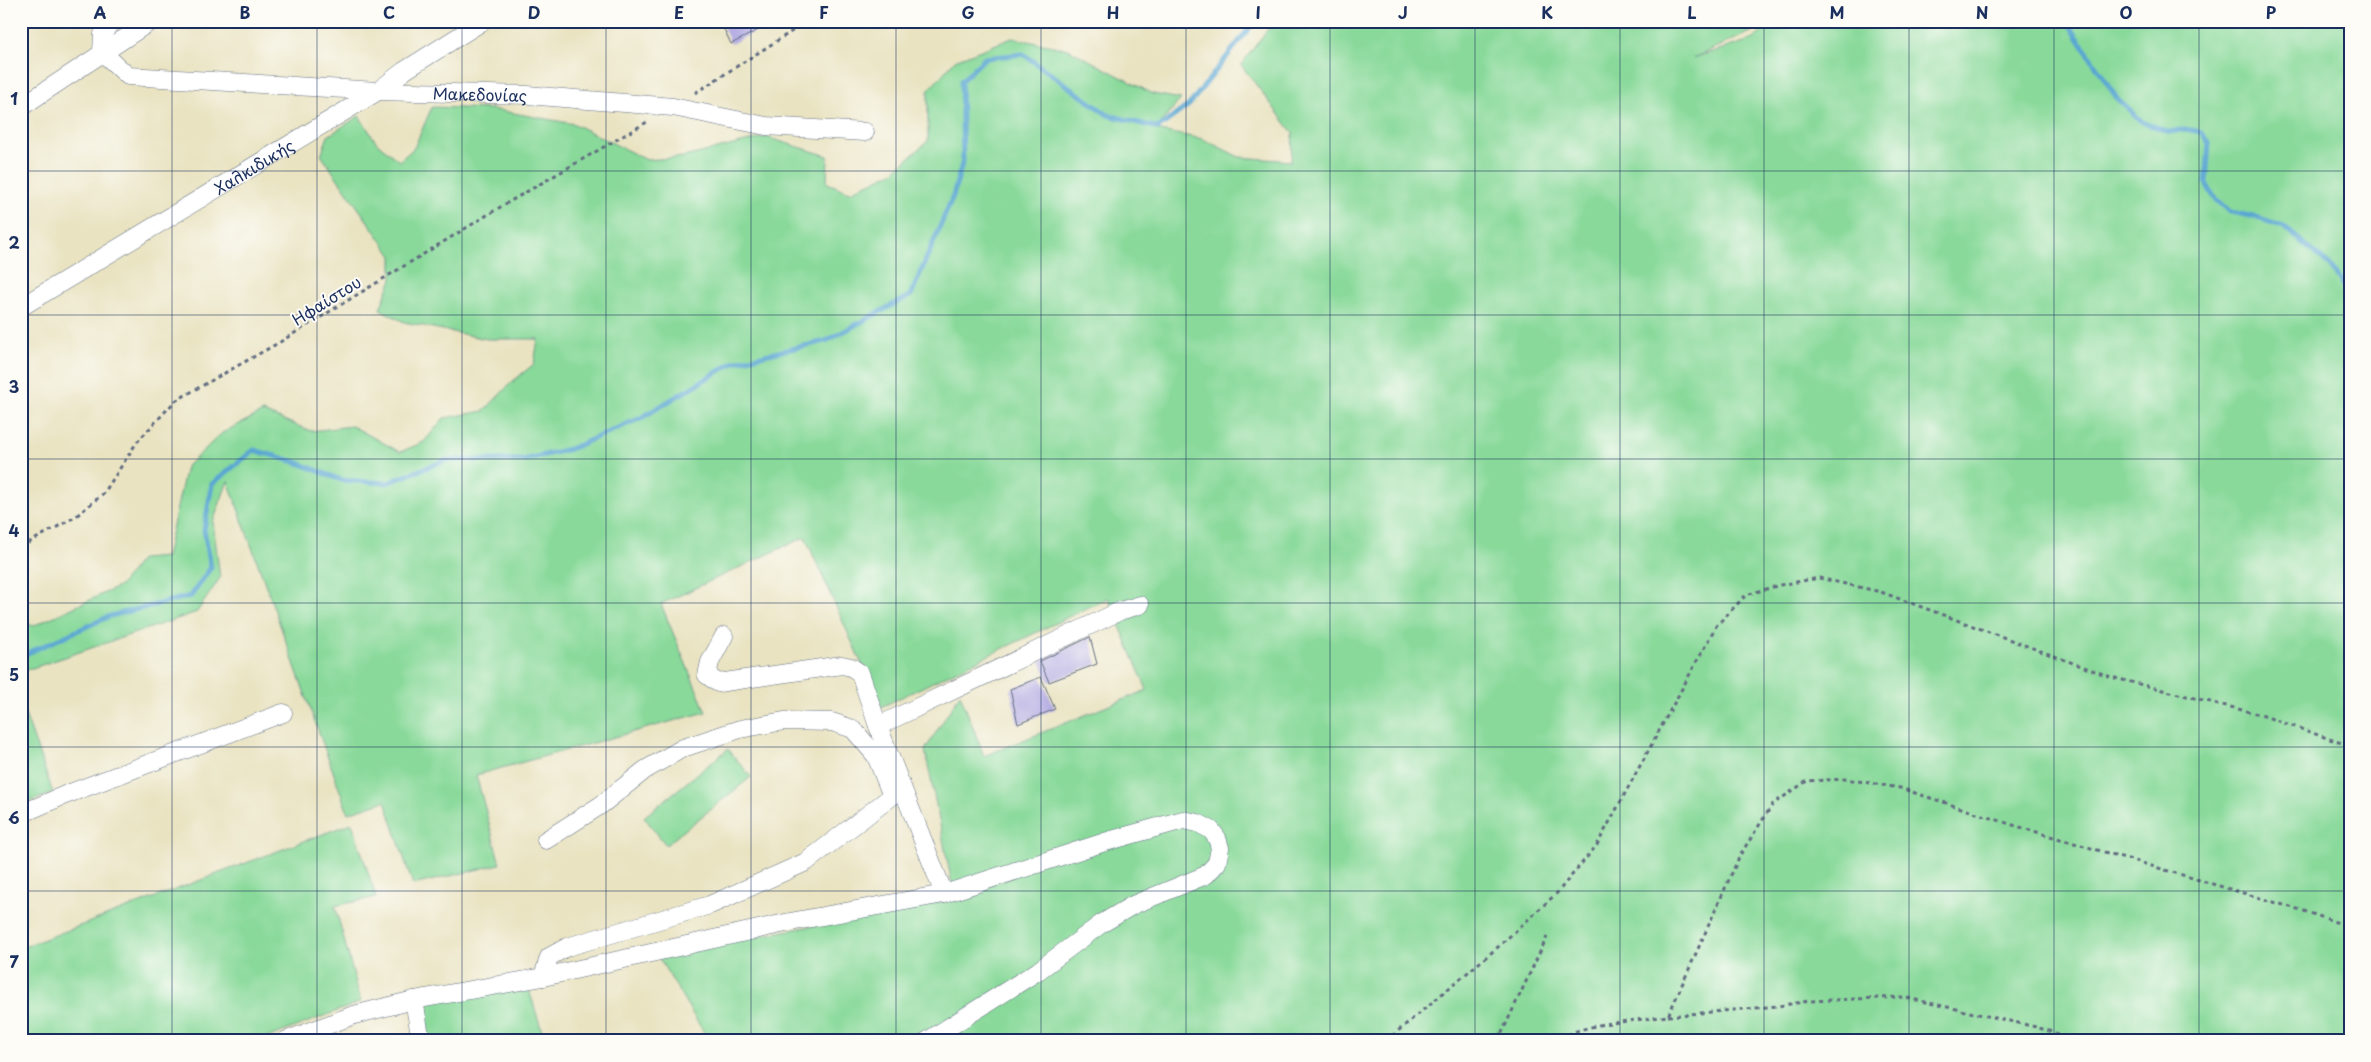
<svg xmlns="http://www.w3.org/2000/svg" width="2371" height="1062" font-family="'Playpen Sans',sans-serif">
<rect width="100%" height="100%" fill="#fdfcf7"/>
<filter id="ink" filterUnits="userSpaceOnUse"><feTurbulence type="fractalNoise" baseFrequency=".02" numOctaves="2"/><feDisplacementMap in="SourceGraphic" scale="10" xChannelSelector="R" yChannelSelector="G"/><feConvolveMatrix kernelMatrix="1 2 1 2 8 2 1 2 1" color-interpolation-filters="sRGB"/></filter>
<filter id="wash" filterUnits="userSpaceOnUse"><feTurbulence type="fractalNoise" baseFrequency=".0096" numOctaves="4" result="noise"/><feDisplacementMap in="SourceGraphic" scale="20" xChannelSelector="R" yChannelSelector="G"/><feGaussianBlur stdDeviation="1.12" result="paint"/><feColorMatrix in="noise" values="0 0 0 0 0 0 0 0 0 0 0 0 0 0 0 0 0 1.4 0 .05"/><feComposite in="paint" operator="in"/></filter>
<g filter="url(#wash)">
<rect width="100%" height="100%" fill="#e9e3c1"/>
<!-- green -->
<path fill="#88d99a" stroke="#52847c" d="M1274 21H1765L1751 32 1693 58 1754 39 1772 21H2350V1041H709L657 955 955 899 925 750 960 694 984 756 1147 690 1108 598 881 707 805 537 661 604 706 712 476 775 500 864 413 885 385 801 348 813 228 481 213 522 220 578 197 612 21 672V620L33 626 120 586 141 559 166 557 186 467 222 433 263 412 311 431 352 426 400 452 424 442 444 418 484 411 512 382 534 364 538 339H487L404 322 380 309 392 279V256L321 155 328 136 359 116 377 143 399 161 414 148 432 107 491 109 574 124 647 160 684 157 766 137 828 156 827 183 850 192 893 172 928 141V91L955 60 1012 38 1068 49 1153 94 1181 99 1155 130 1203 139 1239 157 1291 161 1293 133 1241 65Z
M21 703 53 793 21 805Z
M728 749 751 777 666 845 644 817Z
M352 823 376 897 335 906 361 1002 259 1041H21V948Z
M526 980 545 1041H430L421 1000Z"/>
<g fill="none" stroke-linecap="round" stroke-linejoin="round">
<!-- stream -->
<path stroke="#59a6d2" stroke-width="5" d="M2067 21 2118 100 2144 123 2170 132 2185 129 2201 132 2209 143 2206 183 2216 201 2232 212 2254 217 2284 227 2330 266 2350 294
M21 656 110 616 191 596 211 567 204 530 212 484 254 450 296 462 341 480 387 483 446 460H523L570 449 641 418 734 362 826 341 911 295 953 196 963 160 961 81 985 58 1023 54 1108 115 1158 128 1189 105 1255 21"/>
</g>
<g id="blocks">
<!-- building -->
<path fill="#ada5e1" d="M720 21H776L731 44Z
M1090 637 1097 664 1049 682 1040 661Z
M1041 677 1055 709 1018 724 1010 689Z"/>
</g>
</g>
<g filter="url(#ink)">
<use href="#blocks" fill-opacity="0" stroke="#636e81" stroke-width="1"/>
<g fill="none" stroke-linecap="round" stroke-linejoin="round">
<!-- street casing -->
<g stroke="#636e81" stroke-width="19">
<g id="street">
<path id="s1" d="M111 21 103 34 102 52 128 76 378 91 527 95 673 107 766 126 865 132"/>
<path d="M21 107 151 21"/>
<path id="s2" d="M21 307 378 91 404 71 483 21"/>
<path d="M724 636 710 662 707 675 718 683 842 665 851 667 860 673 878 726 944 894"/>
<path d="M878 726 1120 611 1140 605"/>
<path d="M21 814 65 795 283 713"/>
<path d="M543 977 549 957 567 947 710 905 806 862 892 796 876 756 853 729 832 722 784 721 740 729 683 748 645 770 601 805 546 840"/>
<path d="M414 1000 421 1041"/>
<path d="M285 1041 354 1015 414 1000 543 977 790 922 944 894 1105 842 1183 820 1198 823 1211 830 1217 838 1220 848 1217 863 1206 875 1133 905 1101 924 1038 971 927 1041"/>
</g>
</g>
<!-- path -->
<path stroke="#636e81" stroke-width="3" stroke-dasharray="4 4" stroke-linecap="butt" d="M695 93 808 21
M21 547 75 517 104 493 137 442 175 401 280 342 502 206 647 122
M1668 1016 1778 1006 1809 1001 1903 997 2036 1027 2081 1041
M1386 1041 1498 947 1557 893 1597 845 1716 626 1746 595 1780 585 1819 578 1881 592 2111 677 2258 714 2350 746
M1498 1041 1547 937
M1553 1041 1579 1030 1603 1024 1668 1016 1740 855 1773 804 1807 781 1846 779 1900 788 2013 825 2304 911 2350 927"/>
<!-- street -->
<use href="#street" stroke="#fff" stroke-width="18"/>
</g>
</g>
<!-- grid -->
<path fill="none" stroke="#1b2f5e" stroke-width="1" stroke-opacity="0.55" d="M172 21V1041M317 21V1041M462 21V1041M606 21V1041M751 21V1041M896 21V1041M1041 21V1041M1186 21V1041M1330 21V1041M1475 21V1041M1620 21V1041M1764 21V1041M1909 21V1041M2054 21V1041M2199 21V1041M21 171H2350M21 315H2350M21 459H2350M21 603H2350M21 747H2350M21 891H2350"/>
<g text-anchor="middle" dominant-baseline="central" stroke-width="4" stroke-linejoin="round" paint-order="stroke">
<!-- street labels -->
<g font-size="16" fill="#1b2f5e" stroke="#fdfcf7">
<text stroke="none"><textPath href="#s1" startOffset="421">Μακεδονίας</textPath></text>
<text stroke="none"><textPath href="#s2" startOffset="272">Χαλκιδικής</textPath></text>
<text transform="translate(326 300) rotate(-32)">Ηφαίστου</text>
</g>
</g>
<!-- margin -->
<rect width="2371" height="1062" fill="none" stroke="#fdfcf7" stroke-width="55"/>
<rect x="28" y="28" width="2316" height="1006" fill="none" stroke="#1b2f5e" stroke-width="2"/>
<g font-size="16" text-anchor="middle" font-weight="bold" fill="#1b2f5e">
<text x="100" y="19">A</text>
<text x="245" y="19">B</text>
<text x="389" y="19">C</text>
<text x="534" y="19">D</text>
<text x="679" y="19">E</text>
<text x="824" y="19">F</text>
<text x="968" y="19">G</text>
<text x="1113" y="19">H</text>
<text x="1258" y="19">I</text>
<text x="1403" y="19">J</text>
<text x="1547" y="19">K</text>
<text x="1692" y="19">L</text>
<text x="1837" y="19">M</text>
<text x="1982" y="19">N</text>
<text x="2126" y="19">O</text>
<text x="2271" y="19">P</text>
<text x="14" y="105">1</text>
<text x="14" y="249">2</text>
<text x="14" y="393">3</text>
<text x="14" y="537">4</text>
<text x="14" y="681">5</text>
<text x="14" y="824">6</text>
<text x="14" y="968">7</text>
</g>
</svg>
